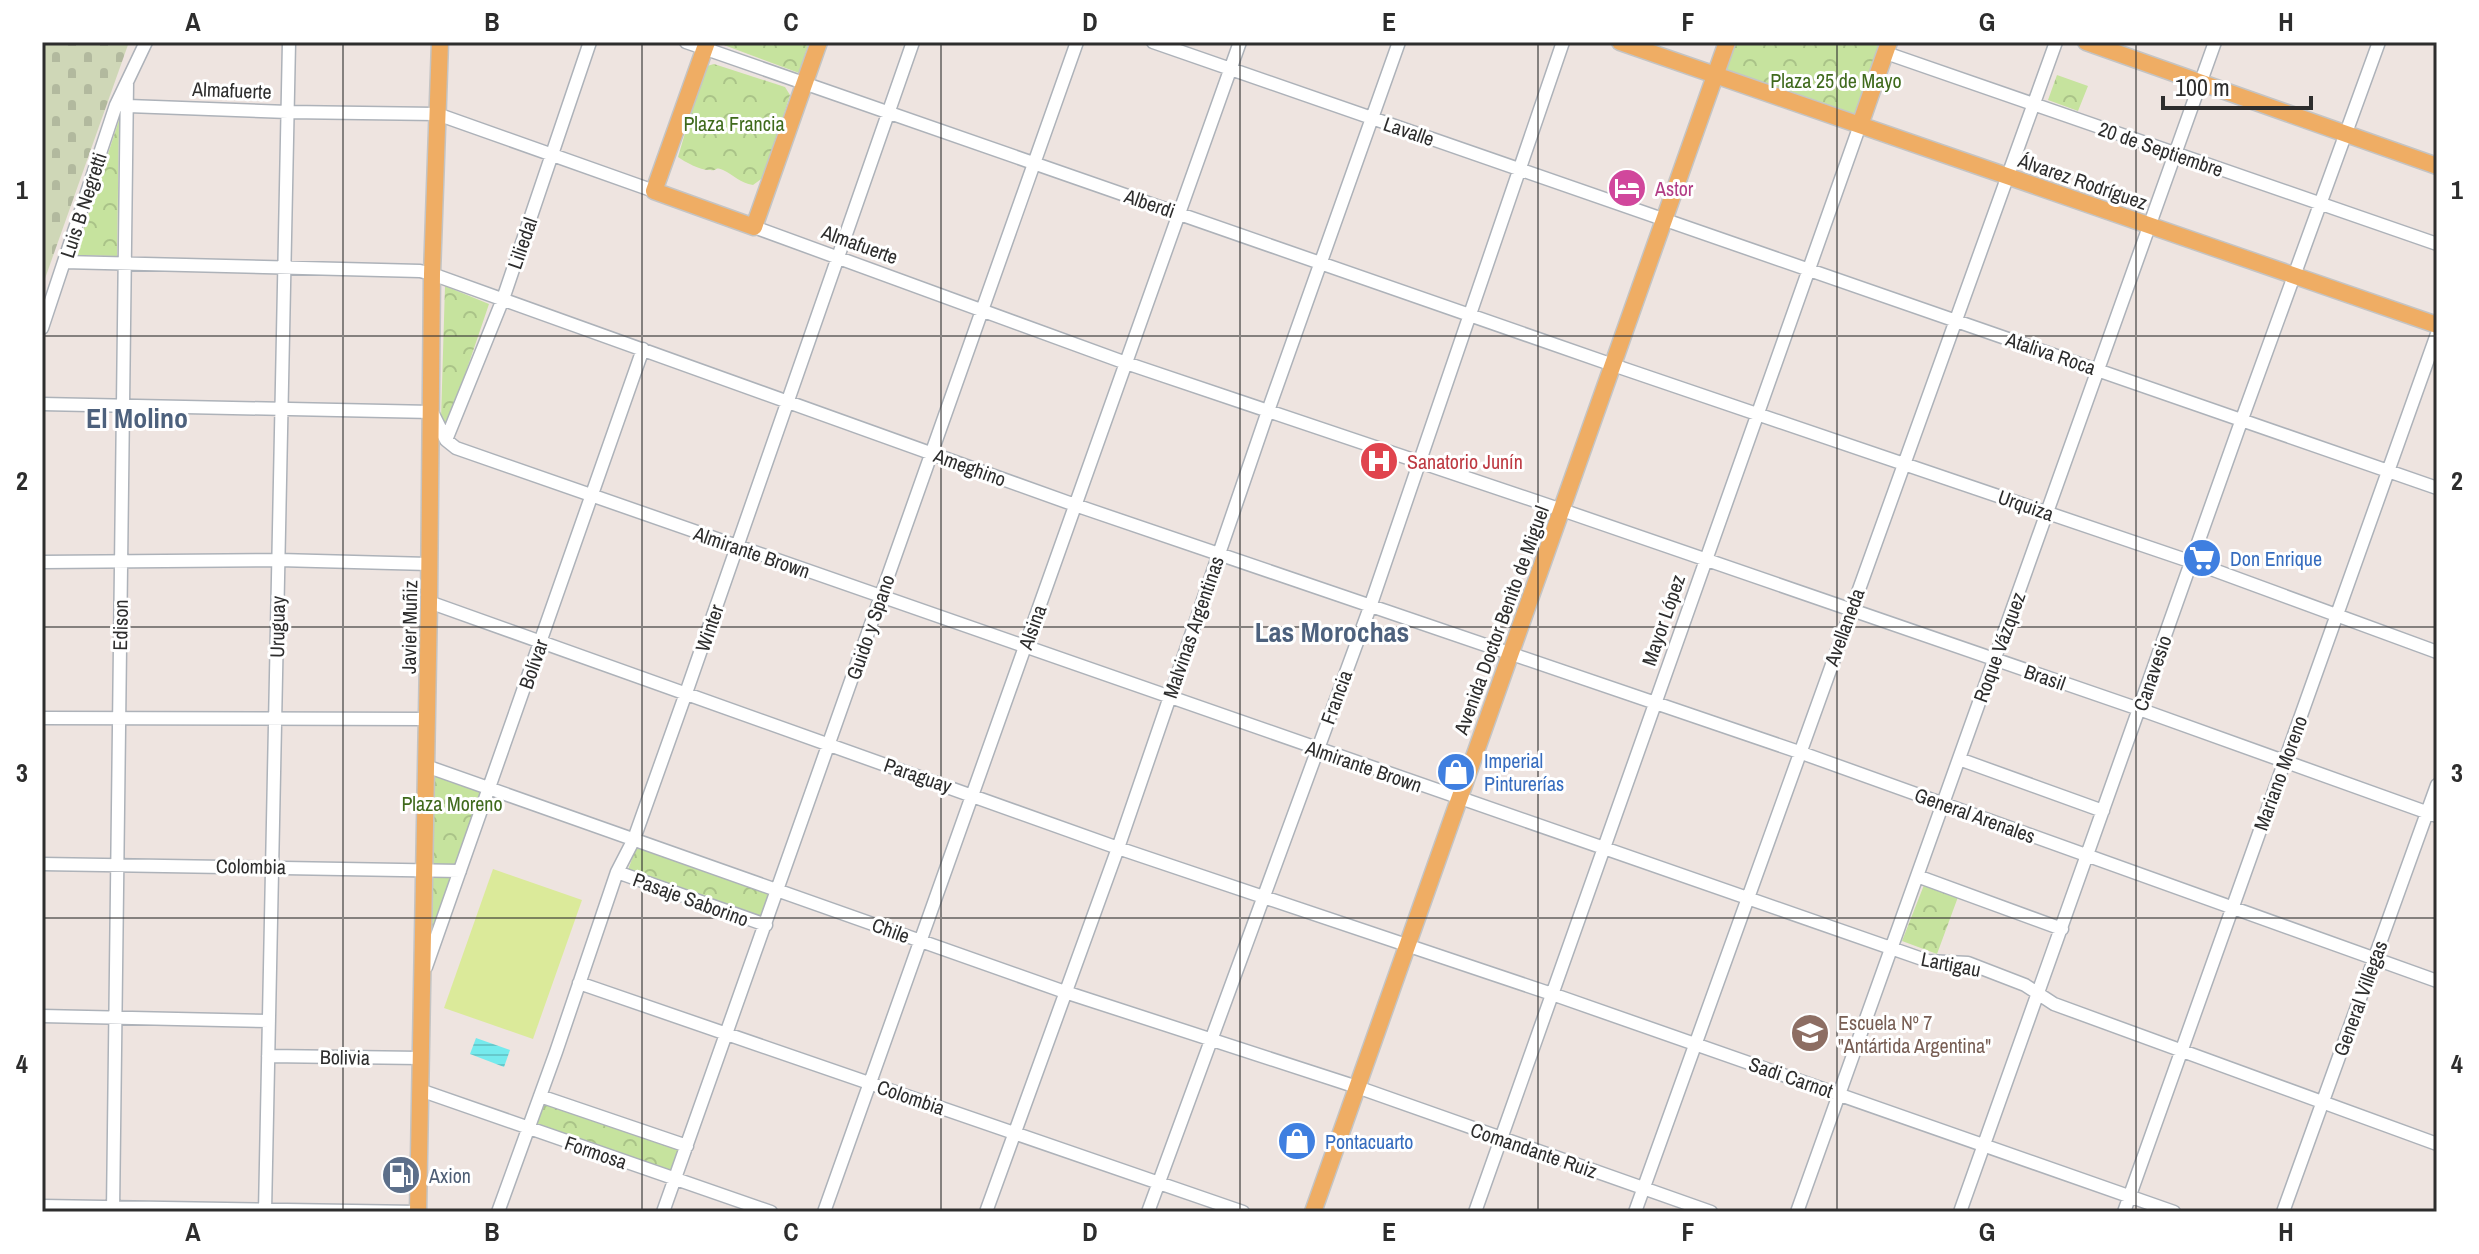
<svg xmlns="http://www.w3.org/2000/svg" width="2479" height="1254" font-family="'Archivo Narrow',sans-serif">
<defs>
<pattern id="forest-crowns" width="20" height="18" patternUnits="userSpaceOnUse" patternTransform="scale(2)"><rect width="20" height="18" fill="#c6e39e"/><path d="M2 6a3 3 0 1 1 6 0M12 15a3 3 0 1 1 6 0" fill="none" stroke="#aac388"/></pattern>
<pattern id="cemetery-stones" width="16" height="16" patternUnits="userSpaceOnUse" patternTransform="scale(2)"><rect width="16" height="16" fill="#cfd7b7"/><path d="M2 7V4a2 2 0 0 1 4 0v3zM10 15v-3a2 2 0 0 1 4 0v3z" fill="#b2b99e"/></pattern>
<pattern id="water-rules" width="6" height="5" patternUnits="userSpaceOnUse" patternTransform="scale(2)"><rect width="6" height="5" fill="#75eaed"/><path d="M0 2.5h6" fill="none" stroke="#66c9cc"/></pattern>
</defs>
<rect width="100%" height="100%" fill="#eee4e0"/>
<!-- forest -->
<path fill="url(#forest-crowns)" d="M716 42H809L799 73Z
M1727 42H1889L1860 125 1716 76Z
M714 64 785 87 790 95 764 177 753 185C740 183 734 175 723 170 713 166 720 171 709 170 700 170 685 162 678 157L703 72 707 66Z
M2057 75 2088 86 2078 111 2048 100Z
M119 120 117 256 75 255Z
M445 286 489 304 450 419 445 423 441 419Z
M429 770 484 790 457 868 427 867Z
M637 845 771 892 762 918 628 870Z
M427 873H455L425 959Z
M1924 885 1958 897 1937 954 1902 941Z
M541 1101 681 1148 673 1174 533 1126Z"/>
<!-- cemetery -->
<path fill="url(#cemetery-stones)" d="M42 42H129L42 287Z"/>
<!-- pitch -->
<path fill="#dbea9a" d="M493 869 582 900 533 1039 444 1008Z"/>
<!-- water -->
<path fill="url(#water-rules)" d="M476 1038 510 1050 504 1067 470 1054Z"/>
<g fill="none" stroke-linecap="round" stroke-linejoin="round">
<!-- minor casing -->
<g stroke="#adb2b9" stroke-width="15">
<path id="minor" d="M686 42 1613 365 2192 562 2437 652
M1153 42 2437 488
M1886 53 2437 244
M128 106 288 112 437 114 654 191
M754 227 1126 363 1562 510 2139 709 2437 816
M64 262 420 271 432 274 1075 505 1799 752 2437 981
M42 328 116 105 146 42
M42 404 432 412 446 440 456 448 1928 961 1968 963 2025 985 2054 1004 2437 1144
M446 440 503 299 590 42
M42 562 279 560 429 564
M429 602 1118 848 1552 994 2174 1212
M42 718 427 719
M1959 759 2103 811
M426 766 1065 992 1357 1087 1711 1212
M42 864 460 871
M617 872 766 925
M1917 876 2062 929
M426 967 643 349
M579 983 1243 1212
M42 1016 269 1021
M268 1056 421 1058
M420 1090 771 1212
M540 1096 687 1146
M42 1206 418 1212
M113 1212 127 82
M265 1212 289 42
M498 1212 556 1052 617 872 634 839 686 693 913 42
M663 1212 1077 42
M824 1212 1240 42
M986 1212 1118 848 1268 411 1399 42
M1148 1212 1370 607 1563 42
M1475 1212 1860 125
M1635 1212 2056 42
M1797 1212 2215 42
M1960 1212 2242 419 2379 42
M2124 1212 2437 334
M2283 1212 2437 785"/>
</g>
<!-- major casing -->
<g stroke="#c4c4c4" stroke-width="19">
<path id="major" d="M707 42 654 191 754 227 819 42
M1620 42 2437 325
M2086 42 2437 166
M1860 125 1889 42
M418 1212 429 602 432 274 440 42
M1313 1212 1727 42"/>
</g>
<!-- minor -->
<use href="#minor" stroke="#fff" stroke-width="12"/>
<!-- major -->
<use href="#major" stroke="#efad64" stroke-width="16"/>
</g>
<!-- grid -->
<path fill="none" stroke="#2d2d2d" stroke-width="2" stroke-opacity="0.55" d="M343 42V1212M642 42V1212M941 42V1212M1240 42V1212M1538 42V1212M1837 42V1212M2136 42V1212M42 336H2437M42 627H2437M42 918H2437"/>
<!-- icons -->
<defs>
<g id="hotel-disc" transform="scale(2)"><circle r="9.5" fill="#d1479c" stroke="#fff"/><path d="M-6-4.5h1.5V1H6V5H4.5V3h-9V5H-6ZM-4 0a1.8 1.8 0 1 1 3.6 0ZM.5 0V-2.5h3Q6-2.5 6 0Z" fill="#fff"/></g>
<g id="hospital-disc" transform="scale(2)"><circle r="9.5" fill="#e0444e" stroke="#fff"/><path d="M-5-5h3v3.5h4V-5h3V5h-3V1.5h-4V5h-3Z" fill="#fff"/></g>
<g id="supermarket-disc" transform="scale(2)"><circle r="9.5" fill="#3f7fe0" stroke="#fff"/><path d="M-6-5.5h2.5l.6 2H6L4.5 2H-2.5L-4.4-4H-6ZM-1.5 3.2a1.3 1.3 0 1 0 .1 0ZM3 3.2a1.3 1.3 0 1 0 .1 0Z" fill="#fff"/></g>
<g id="shop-disc" transform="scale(2)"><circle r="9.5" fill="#3f7fe0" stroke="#fff"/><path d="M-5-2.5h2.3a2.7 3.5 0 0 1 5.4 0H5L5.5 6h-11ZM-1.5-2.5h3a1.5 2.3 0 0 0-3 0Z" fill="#fff"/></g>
<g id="school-disc" transform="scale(2)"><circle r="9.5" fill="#8d6e63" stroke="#fff"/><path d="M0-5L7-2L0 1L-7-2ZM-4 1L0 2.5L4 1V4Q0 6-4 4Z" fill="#fff"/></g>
<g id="fuel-disc" transform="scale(2)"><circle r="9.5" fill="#5c6f8a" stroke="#fff"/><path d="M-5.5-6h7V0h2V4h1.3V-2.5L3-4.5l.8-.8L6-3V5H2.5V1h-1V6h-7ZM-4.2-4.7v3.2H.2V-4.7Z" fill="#fff"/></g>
</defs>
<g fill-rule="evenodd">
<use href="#hotel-disc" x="1627" y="188"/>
<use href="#hospital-disc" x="1379" y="461"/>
<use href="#supermarket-disc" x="2202" y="558"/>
<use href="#shop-disc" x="1456" y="772"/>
<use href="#school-disc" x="1810" y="1033"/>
<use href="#shop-disc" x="1297" y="1141"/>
<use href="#fuel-disc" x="401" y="1175"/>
</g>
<g text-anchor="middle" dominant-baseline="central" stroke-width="6" stroke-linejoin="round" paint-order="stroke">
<!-- park labels -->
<g font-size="20" fill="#3f6a1c" stroke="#fff">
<text x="1836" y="80">Plaza 25 de Mayo</text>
<text x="734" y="123">Plaza Francia</text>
<text x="452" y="803">Plaza Moreno</text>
</g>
<!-- street labels -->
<g font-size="20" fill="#2d2d2d" stroke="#fff">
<text transform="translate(232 90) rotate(2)">Almafuerte</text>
<text transform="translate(1409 131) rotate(19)">Lavalle</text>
<text transform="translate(2161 149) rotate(19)">20 de Septiembre</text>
<text transform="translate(2083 181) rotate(19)">Álvarez Rodríguez</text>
<text transform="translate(1150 203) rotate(19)">Alberdi</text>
<text transform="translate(83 205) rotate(-72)">Luis B Negretti</text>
<text transform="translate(522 243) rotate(-71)">Liliedal</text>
<text transform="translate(860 244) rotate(20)">Almafuerte</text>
<text transform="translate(2051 353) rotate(19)">Ataliva Roca</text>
<text transform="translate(970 467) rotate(20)">Ameghino</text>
<text transform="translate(2026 505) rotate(19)">Urquiza</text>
<text transform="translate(752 552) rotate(19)">Almirante Brown</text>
<text transform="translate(1501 620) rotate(-70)">Avenida Doctor Benito de Miguel</text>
<text transform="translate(1663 620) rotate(-71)">Mayor López</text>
<text transform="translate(120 625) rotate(-89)">Edison</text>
<text transform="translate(277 627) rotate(-89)">Uruguay</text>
<text transform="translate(409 627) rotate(-89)">Javier Muñiz</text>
<text transform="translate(870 627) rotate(-71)">Guido y Spano</text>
<text transform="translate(1032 627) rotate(-70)">Alsina</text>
<text transform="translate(1193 627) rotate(-71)">Malvinas Argentinas</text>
<text transform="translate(1844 627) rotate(-70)">Avellaneda</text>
<text transform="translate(709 628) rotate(-71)">Winter</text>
<text transform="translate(1999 647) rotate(-70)">Roque Vázquez</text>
<text transform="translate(533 664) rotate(-71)">Bolívar</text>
<text transform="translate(2152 673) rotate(-71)">Canavesio</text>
<text transform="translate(2045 677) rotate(19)">Brasil</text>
<text transform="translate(1336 697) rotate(-70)">Francia</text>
<text transform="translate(1364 766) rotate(19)">Almirante Brown</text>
<text transform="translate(2280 773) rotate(-70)">Mariano Moreno</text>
<text transform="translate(918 775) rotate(19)">Paraguay</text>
<text transform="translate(1975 815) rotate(20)">General Arenales</text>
<text transform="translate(251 866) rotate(1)">Colombia</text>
<text transform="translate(691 899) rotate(20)">Pasaje Saborino</text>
<text transform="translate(891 930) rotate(20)">Chile</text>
<text transform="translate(1951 964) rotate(11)">Lartigau</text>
<text transform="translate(2360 998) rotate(-70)">General Villegas</text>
<text transform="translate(345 1057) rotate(1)">Bolivia</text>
<text transform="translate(1791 1077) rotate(19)">Sadi Carnot</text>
<text transform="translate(911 1097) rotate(19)">Colombia</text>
<text transform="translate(1534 1150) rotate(19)">Comandante Ruiz</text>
<text transform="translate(596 1152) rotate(19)">Formosa</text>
</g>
<!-- hotel labels -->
<g font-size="20" fill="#b23c85" stroke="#fff" text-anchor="start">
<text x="1655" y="188">Astor</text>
</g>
<!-- health labels -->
<g font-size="20" fill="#be3a42" stroke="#fff" text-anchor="start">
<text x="1407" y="461">Sanatorio Junín</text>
</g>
<!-- shop labels -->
<g font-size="20" fill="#366cbe" stroke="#fff" text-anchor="start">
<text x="2230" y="558">Don Enrique</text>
<text x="1484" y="760">Imperial<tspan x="1484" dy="23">Pinturerías</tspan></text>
<text x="1325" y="1141">Pontacuarto</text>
</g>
<!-- education labels -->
<g font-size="20" fill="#785e54" stroke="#fff" text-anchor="start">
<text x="1838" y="1022">Escuela Nº 7<tspan x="1838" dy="23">"Antártida Argentina"</tspan></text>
</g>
<!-- service labels -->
<g font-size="20" fill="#4e5e75" stroke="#fff" text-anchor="start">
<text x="429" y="1175">Axion</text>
</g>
<!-- district labels -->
<g font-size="28" font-weight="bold" fill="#4d617d" stroke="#fff">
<text x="137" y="418">El Molino</text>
<text x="1332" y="632">Las Morochas</text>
</g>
</g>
<!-- border -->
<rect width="2479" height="1254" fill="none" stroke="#ffffff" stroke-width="88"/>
<!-- scale -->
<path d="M2163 96v12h148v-12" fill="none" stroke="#2d2d2d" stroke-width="4"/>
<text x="2175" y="96" font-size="24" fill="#2d2d2d" stroke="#ffffff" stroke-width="6" paint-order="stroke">100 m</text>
<rect x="44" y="44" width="2391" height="1166" fill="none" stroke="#2d2d2d" stroke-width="3"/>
<g font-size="26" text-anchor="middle" font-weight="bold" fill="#2d2d2d">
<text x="193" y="31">A</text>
<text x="492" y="31">B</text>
<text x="791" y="31">C</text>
<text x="1090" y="31">D</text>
<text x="1389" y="31">E</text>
<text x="1688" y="31">F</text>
<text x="1987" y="31">G</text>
<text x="2286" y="31">H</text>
<text x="22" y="199">1</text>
<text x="2457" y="199">1</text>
<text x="22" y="490">2</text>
<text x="2457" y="490">2</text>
<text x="22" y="782">3</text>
<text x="2457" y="782">3</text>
<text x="22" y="1073">4</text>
<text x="2457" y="1073">4</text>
<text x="193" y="1241">A</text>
<text x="492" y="1241">B</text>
<text x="791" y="1241">C</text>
<text x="1090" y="1241">D</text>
<text x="1389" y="1241">E</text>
<text x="1688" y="1241">F</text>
<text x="1987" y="1241">G</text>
<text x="2286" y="1241">H</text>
</g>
</svg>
